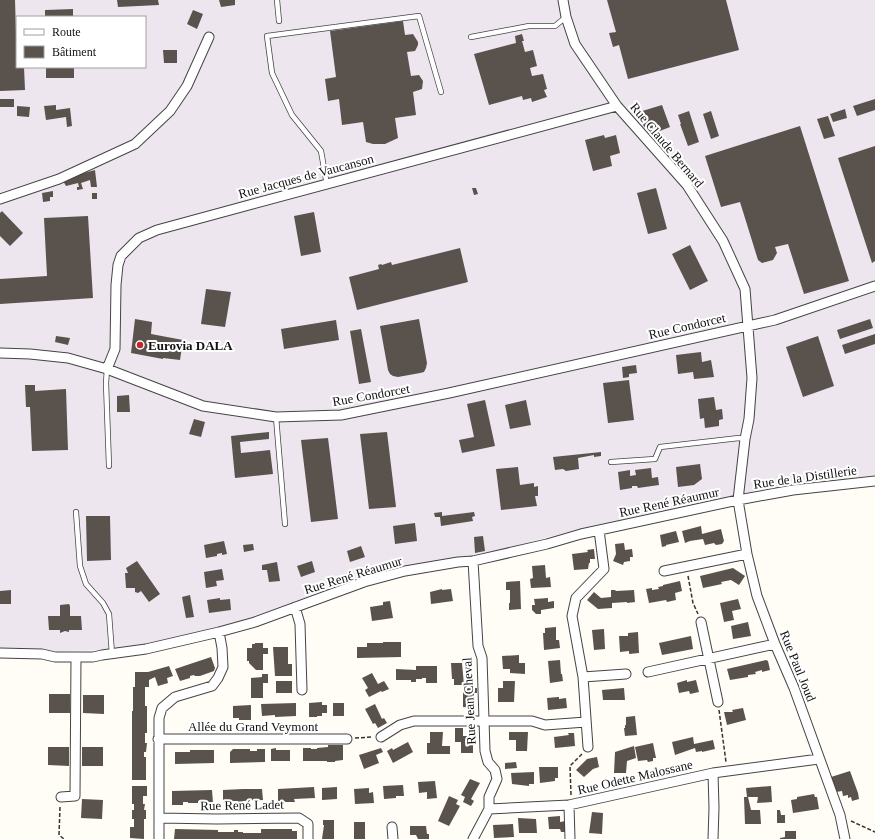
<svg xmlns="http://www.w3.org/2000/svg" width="875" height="839" font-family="'Times New Roman',serif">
<rect width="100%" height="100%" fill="#fffdf5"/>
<!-- industrial -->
<path fill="#eee6ef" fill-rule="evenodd" d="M0 0H875V475L755 491 587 527 557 535 486 553 426 564 260 617 180 640 102 650 40 652 0 650ZM17 17H145V67H17Z"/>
<!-- building -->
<path fill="#5a524d" d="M0 0H15L17 67H24L25 90 0 91Z
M117 0H158L159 5 118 7Z
M219 0H235V5L221 7Z
M607 0H726L739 50 628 79 619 45 613 47 609 33 616 32Z
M73 9V17H45V10Z
M193 10 203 14 197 29 187 24Z
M403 21 405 35 413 34 418 42V45L415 51 407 52 411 76 419 75 423 81 422 89 413 92 416 115 395 118 398 138 385 144H373L366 142 363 122 342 125 339 99 328 101 325 79 336 77 330 31Z
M522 34 524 41H522L525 52 533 50 537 66 530 68 532 76 543 74 547 89 544 90 547 97 532 102 531 98 523 100 522 96 489 105 474 54 516 43 515 36Z
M163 50H177V63H164Z
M46 67H74V78H46Z
M0 99H14V107H0Z
M875 99V110L857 116 853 106Z
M56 105V110L70 108 72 126 67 127 66 117 46 120 44 106Z
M662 105 670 127 652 134 649 125 644 127 639 112Z
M17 106 30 107 29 117 17 116Z
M845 109 847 118 833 122 830 114Z
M689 111 699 142 688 146 680 124H681L678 115Z
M711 111 719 136 711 139 703 114Z
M828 116 835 136 824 139 817 119Z
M800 126 849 281 804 294 788 244 775 247 777 253 773 260 762 263 758 260 740 202 721 207 705 156Z
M604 135 605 138 616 135 620 153 610 156 612 166 593 171 585 140Z
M875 146V261L872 263 838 158Z
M95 170 97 187H91L90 180 81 183 83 189 77 190V187H79L78 183 66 186 62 179Z
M472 188H476L478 194 474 195Z
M656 188 667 229 648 234 637 193Z
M53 191V197H50V201L43 202 42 193Z
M92 193H97V199H92Z
M2 211 23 233 10 246 0 236V213Z
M314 212 321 252 301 256 294 216Z
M88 216 93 298 0 304V279L47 276 44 218Z
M690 245 708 281 690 290 672 254Z
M460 248 468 282 357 310 349 277 379 269 378 265 381 264 382 265 391 262 392 265Z
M206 289 231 292 225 327 201 324Z
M135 319 152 322 151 334 183 340 180 360 163 358V359L131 353Z
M419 319 427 363 426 368 424 372 420 373 398 377 393 376 390 374 388 370 380 326Z
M870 319 873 328 840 339 837 330Z
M336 320 339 340 284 349 281 329Z
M361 329 371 382 359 384 350 331Z
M875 334V344L845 354 842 345Z
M56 336 70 338 68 345 55 342Z
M818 336 834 386 803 397 786 347Z
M701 352 702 362 711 360 714 377 694 379 693 372 678 374 676 355Z
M636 365 637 373 629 374V377L623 378 622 367Z
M629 380 634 420 608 423 603 383Z
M25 385H35V391L66 389 68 450 32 451 30 407H26Z
M129 395 130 412H117V396Z
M714 397 716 410 722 409 723 419 719 420V426L705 428 704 418 700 419 698 399Z
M485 400 495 446 462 453 459 440 474 437 467 404Z
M526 400 531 425 510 429 505 405Z
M194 419 205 422 201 437 189 434Z
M269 432V439L240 442 241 453 270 450 273 474 235 478 231 436Z
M387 432 396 507 369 509 360 434Z
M328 438 338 519 311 522 301 440Z
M601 452V456L594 457V455L578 458 579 469 566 471 563 469 555 470 553 457Z
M700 464 702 479 694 485 678 487 676 467Z
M518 467 520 485 534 483V487L538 486V496H535L537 506 501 510 496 469Z
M651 468 652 478 658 477 659 485 638 488 637 486H632V488L620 490 618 472 630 470V476L636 475 635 470Z
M442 512V516L474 512 475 516 472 517 473 521 441 526 440 517H435L434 513Z
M86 516H110L111 560 87 561Z
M415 523 417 541 395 544 393 526Z
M701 526 702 534 721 529 724 541 722 544 716 545 714 543 705 545 703 539 690 541 685 543 682 531Z
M676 531 679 542 666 545V546L662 547 660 535Z
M483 536 485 551 475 553 474 537Z
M224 541 227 554 222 555V553L217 554V556L206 558 204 545Z
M624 543 625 550 632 549 633 557H630V561L624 562 623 565 613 561 616 554 615 544Z
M253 544 254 550 244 552 243 545Z
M361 546 365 557 350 562 347 551Z
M594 549 595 559H590V563H589L588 569 574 570 572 554 588 552 587 550Z
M137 561 160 594 149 602 141 591 138 593 135 592V588H126L125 573H128L126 568Z
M312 561 315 572 301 577 297 566Z
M277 562 280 581 269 582 267 570H262V565Z
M545 565 546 578 550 577 551 587 531 588 530 579 533 578 532 566Z
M733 568 745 576 739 585 731 580 721 582 722 584 703 588 700 576Z
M222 569 224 580 216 581 217 586 206 588 204 572Z
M520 581 521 609 509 610V603H510V590H506V582Z
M680 581 682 591 675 593 676 600 667 602 666 600 649 603 646 589 652 588V590L659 589 658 587 663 586V585Z
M442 589V590L451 589 453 601 431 604 430 592Z
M11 590V604H0V591Z
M611 590H615L616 591 634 590 635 602 627 603V602L612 603V608L598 609 587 600 594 592 601 598 611 597Z
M190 595 194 617 186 618 182 597Z
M220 598V600L230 599 231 610 209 613 207 600Z
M548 598V602L554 601V608L541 610V614H536L532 610V605H535L534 599Z
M738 599 741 609 732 611 734 620 724 622 720 603Z
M390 601 393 618 372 621 370 607 383 605V602Z
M69 604 70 606V616H81L82 630H69V632L65 631 60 633V630H49L48 616H60V605Z
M748 622 751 636 733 639 731 626Z
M556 627V640H559L560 648 544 650 543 633H545V628Z
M604 629 605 649 594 650 592 630Z
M638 632 639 653 629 654V651L620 652 619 636H628V633Z
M691 636 693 649 662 655 659 643Z
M383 642H401V657L357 658V647H367V643H383Z
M255 643H263V648H268V654H263V670H256L249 663V661H247V648H252V644H255Z
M273 647H288V664H292V676H275Z
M519 655V663H525V674L510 673V669H503L502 656Z
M211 657 215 668 214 671 200 676H195L194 675 190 676V678L180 681 175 669Z
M560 660 561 674H562L563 681 550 683 548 661Z
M766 660 768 661 770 670 762 672V670L755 672 756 674 748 675V677L730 680 727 669Z
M451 663H462L464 685H454V679H452Z
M169 666 173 676 167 678 168 683 158 686 155 677 149 680V687H145V706H147V733H145V743H147L146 752H144V757H146V780H132V711H133V687H135V672H148Z
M416 666H437V683H426V678H422V679H416V682H411V680H396V669L416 670Z
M372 673 378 684 384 681 389 689 382 692 381 691 369 697 365 690 368 688 362 678Z
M262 674H268V683H263V698H251V678L262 677Z
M687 680V682L696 680 699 692 690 694 689 691 679 693 677 683Z
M276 681H292V693H276Z
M503 681H515L514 702H498V688H503Z
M463 688H477V693H474V708L463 707Z
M624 688 625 700H603L602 690Z
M49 694H70V713H49Z
M83 695H104V714L83 713Z
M558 697H559V699L566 698 567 708 548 710 547 698Z
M322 702V705H327V713H322V716H317V717H309V703Z
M296 703V716L275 717V715L262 716 261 704Z
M333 703H344V716H333Z
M375 704 382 719 384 718 387 723 378 728 375 723 373 724 365 709Z
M251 705V720H239V718H233V706Z
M743 708 746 720 727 725 724 712H733L732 710Z
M635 716 637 735 625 736 624 728H625V725H626V717Z
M455 728H463V736H468V733H477V744H473V753H461V742H455Z
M430 732H443L442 746H450V754H427V743H430Z
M509 732H528L527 751H516V740H509Z
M568 733H574L575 746 555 748 554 737 569 735Z
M693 737 694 744 713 740 715 749 702 752V751L696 752 695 748 675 755 672 742Z
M408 742 413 752 393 763 387 751 392 748 393 750Z
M653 743 656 758H653V761L648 762 647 760 638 761 635 747Z
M328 745H343V760L335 761V762H327V761H303V748H311V749H317V748L328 747Z
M634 746 636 758 627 761 626 773H614L615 752Z
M48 747H69V766L48 765Z
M82 747H103V766H82Z
M276 748V750H290V761H271V749Z
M381 748 383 752 376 755 379 763 364 769 359 755Z
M233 749H250V751H257V749H265V762L230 763V752Z
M190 750H214V763L175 764V752H190Z
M597 757 599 767 593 769 584 777 576 770 587 759Z
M516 762 517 768 505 769V763Z
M539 767H558V778H555V781L540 783Z
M850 771 858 793 859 799 852 801 851 797 848 798V795L843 796 842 791 836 792 831 777Z
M534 772V784H529V786L512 784 511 773Z
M470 779 480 783 471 799 474 801 471 806 463 802 465 797 461 795Z
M435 781 437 798 427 799V792L419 793 418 782Z
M403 785 404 796H396V798L384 799 383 786Z
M132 786H147V796H143V804H145L144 810H146V819H144V839L130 838V827H134V819H132V810H134V804H132Z
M771 786 772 802 757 803 758 797H748L751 810H760L761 824H745L744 797H747L746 788Z
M314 787 315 798 294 799 295 802H278V789Z
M337 787V799L322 800V788Z
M369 788V793L373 792 374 803 355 804 354 789Z
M243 789H262L263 800 243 801V802L238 803V801H231V803H223V790Z
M212 790 213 803 198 801V803H188V802H183V805H172V791Z
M814 794 815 797H817L819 809 793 813 791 800 797 799V797Z
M449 796 458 800 456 804 460 806 449 826 438 821Z
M82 799 103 800 102 819 81 818Z
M777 810H780L781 815H785V823H777Z
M592 812 603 813 602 834 589 833Z
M560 816V822L566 821V832H561L560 829H549L548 817Z
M518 818 536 819 537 833H519Z
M323 820H334V839H322L324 825H323Z
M354 822H365V839H354Z
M513 824 514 837 494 838 493 825Z
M410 826H426L427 834H429V839H418L416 835H410Z
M175 829 218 830V832H234V830H238V832H243V833H261V829H292V831H297V839H174Z
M785 831H796V839H780V838L785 837Z"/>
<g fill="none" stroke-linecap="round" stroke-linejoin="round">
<!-- service casing -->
<g stroke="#444" stroke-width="6">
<path id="service" d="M277 0 279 21
M471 37 529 26H555L566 17
M327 185 321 151 292 115 272 73 267 36 419 16 441 92
M107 369 106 383 109 466
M276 417 285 524
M611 462 655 459 660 447 739 438 745 439
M76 512 80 566 86 584 103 603 109 614 112 654"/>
</g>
<!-- minor casing -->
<g stroke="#444" stroke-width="11">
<path id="minor" d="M563 0 566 17 575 44 617 106 687 185 723 241 745 289 752 378 749 419 745 439 738 500 747 554 757 596 775 644 794 688 840 815 845 839
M0 199 59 179 135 144 170 111 187 86 209 37
M0 353 30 354 68 358 107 369 203 406 276 417 341 415 449 393 775 320 875 286
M107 369 115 349 116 285 118 265 121 256 139 238 157 230 249 205 617 106
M599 530 604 569 576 598 572 616 583 677 626 674
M473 561 478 646 482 658 485 751 488 762 495 770 497 779 489 797V809
M664 571 747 554
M295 607 300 624 302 690
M701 622 718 702
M0 653 42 654 55 657H93L102 655 146 649 219 632 255 622 364 582 405 571 458 562 473 561 547 544 581 534 738 500 793 490 875 481
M648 672 775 644
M583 677 588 747
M381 737 400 725 414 721H532L545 725 586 722
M158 739H347
M713 773 714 808 713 839
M61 797 75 796 76 657
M569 805 570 839
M159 818 217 819 299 818 308 824V839
M392 827 393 839
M159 839V718L162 708 175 697 212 686 218 678 223 667 222 648 219 632
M473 839 489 809 569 805 713 773 819 759"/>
</g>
<!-- path -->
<path stroke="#333" stroke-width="1.5" stroke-dasharray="4 2" stroke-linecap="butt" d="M688 576 693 603 698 614
M719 710 726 762
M355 738 373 737
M571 795 570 766 582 754
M60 807 59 835 64 839
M851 821 875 832"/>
<!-- service -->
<use href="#service" stroke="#fff" stroke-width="4.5"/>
<!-- minor -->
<use href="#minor" stroke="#fff" stroke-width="9"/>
</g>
<!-- markers -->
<circle fill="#c4262e" stroke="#fff" stroke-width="1.5" cx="140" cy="345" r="4"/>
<g text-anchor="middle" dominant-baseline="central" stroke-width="4" stroke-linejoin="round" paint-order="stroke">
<!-- street labels -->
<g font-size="13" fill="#111" stroke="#fff">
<text transform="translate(667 145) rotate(50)">Rue Claude Bernard</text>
<text transform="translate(306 176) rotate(-15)">Rue Jacques de Vaucanson</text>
<text transform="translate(687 326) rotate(-13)">Rue Condorcet</text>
<text transform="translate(371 395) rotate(-10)">Rue Condorcet</text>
<text transform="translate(805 477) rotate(-8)">Rue de la Distillerie</text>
<text transform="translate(669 502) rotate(-12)">Rue René Réaumur</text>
<text transform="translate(353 575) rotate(-17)">Rue René Réaumur</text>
<text transform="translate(798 666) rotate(68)">Rue Paul Joud</text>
<text transform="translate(469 701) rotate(-93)">Rue Jean Cheval</text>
<text x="253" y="726">Allée du Grand Veymont</text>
<text transform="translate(635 777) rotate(-13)">Rue Odette Malossane</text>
<text transform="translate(242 805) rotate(-1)">Rue René Ladet</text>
</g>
<!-- poi labels -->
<g font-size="13" font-weight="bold" fill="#111" stroke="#fff" text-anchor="start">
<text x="148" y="345">Eurovia DALA</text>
</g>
</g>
<!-- legend -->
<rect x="16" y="16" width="130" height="52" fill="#ffffff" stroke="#a0a0a0"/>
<rect x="24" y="29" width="20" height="6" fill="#ffffff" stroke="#a0a0a0"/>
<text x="52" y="36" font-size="12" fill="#111111">Route</text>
<rect x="24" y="46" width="20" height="12" fill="#5a524d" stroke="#a0a0a0"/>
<text x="52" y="56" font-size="12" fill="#111111">Bâtiment</text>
</svg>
